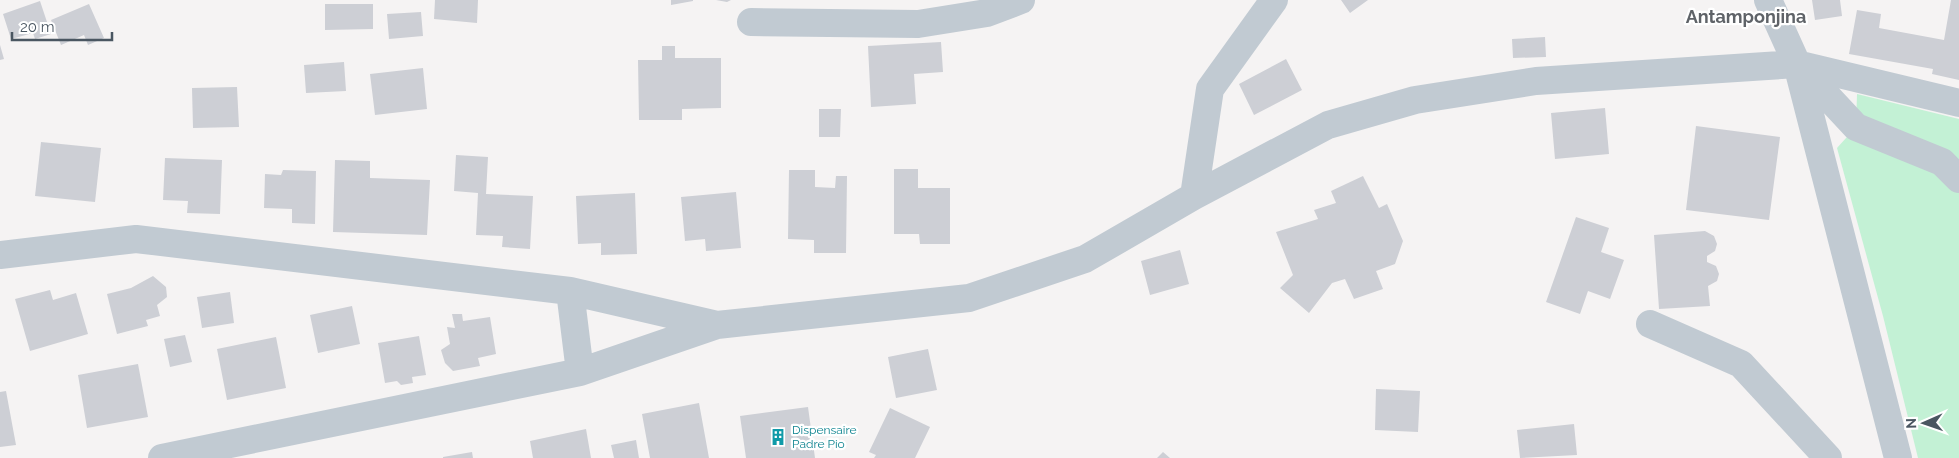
<svg xmlns="http://www.w3.org/2000/svg" width="1959" height="458" font-family="Raleway,sans-serif">
<rect width="100%" height="100%" fill="#f5f3f3"/>
<!-- green -->
<path fill="#c3f1d5" d="M1857 94 1959 119V458H1918L1883 316 1837 148 1856 127Z"/>
<!-- building -->
<path fill="#cdcfd5" d="M435 0H478L477 23 434 19Z
M671 0H693V1L671 5Z
M716 0H731L727 2Z
M1341 0H1368L1350 13Z
M1812 0H1840L1842 16 1815 20Z
M1951 0H1959V80L1932 74 1933 69 1849 54 1857 10 1881 14 1879 28 1944 40Z
M40 1 51 34 35 39 33 33 11 39 3 14Z
M89 4 104 38 88 45 84 35 61 45 51 20Z
M325 4H373V29L325 30Z
M421 12 423 36 389 39 387 14Z
M1545 37 1546 57 1513 58 1512 39Z
M941 42 943 72 914 74 916 104 871 107 868 46Z
M0 45 4 59 0 60Z
M662 46H675V58H721V108L682 109V120H639L638 60H662Z
M1286 59 1302 90 1254 115 1239 84Z
M344 62 346 91 306 93 304 65Z
M423 68 427 109 375 115 370 74Z
M237 87 239 127 193 128 192 88Z
M1605 108 1609 154 1555 159 1551 113Z
M819 109H841L840 137H819Z
M1696 126 1780 137 1769 220 1686 210Z
M41 142 101 148 95 202 35 196Z
M456 155 488 157 486 194 533 196 530 249 502 247 503 236 476 235 478 193 454 191Z
M165 158 222 160 220 214 187 213 188 201 163 200Z
M335 160 370 161V178L430 180 427 235 333 232Z
M894 169H918V188H950V244H920L919 234H894Z
M283 170 316 171 315 224 292 223V209L264 208 265 174 281 175Z
M789 170H815V187L835 188 836 176H847L846 253H814V240L788 239Z
M1363 176 1379 208 1387 204 1403 241 1395 264 1376 271 1383 289 1354 299 1345 279 1332 283 1309 313 1280 288 1293 275 1276 232 1318 219 1314 210 1336 203 1331 191Z
M736 192 741 248 706 251 705 239 685 241 681 197Z
M635 193 637 254 601 255V243L578 244 576 196Z
M1576 217 1609 228 1601 252 1624 260 1610 299 1588 291 1580 314 1546 302Z
M1705 231 1714 236 1717 244 1715 251 1707 256V262L1716 266 1719 274 1717 281 1708 286 1710 306 1659 309 1654 235Z
M1180 250 1189 284 1150 295 1141 261Z
M153 276 166 287 167 297 157 305 160 316 146 320 148 326 117 334 107 294 131 288Z
M50 290 53 300 76 293 88 334 30 351 15 299Z
M230 292 234 323 202 328 197 297Z
M352 306 360 344 318 353 310 315Z
M452 314H462L463 321 490 317 496 354 478 358 480 366 453 371 445 363 441 350 450 344 447 327 455 328Z
M185 335 192 362 170 367 164 339Z
M419 336 426 375 412 377 413 383 401 385 397 381 385 383 378 343Z
M276 337 286 388 227 400 217 349Z
M928 349 937 390 896 398 888 357Z
M138 364 148 417 87 428 78 375Z
M1376 389 1420 391 1418 432 1375 430Z
M6 391 16 445 0 447V392Z
M699 403 709 458H650L642 414Z
M808 407 815 458H746L740 416Z
M890 408 930 427 915 458H874L876 455 869 452Z
M1574 424 1577 455 1520 458 1517 430Z
M586 429 591 458H533L530 441Z
M636 440 639 458H614L611 445Z
M472 452 473 458H443V457Z
M1163 452 1170 458H1157Z"/>
<g fill="none" stroke-linecap="round" stroke-linejoin="round">
<!-- minor -->
<path stroke="#c1cad2" stroke-width="28" d="M1768 0 1797 64 1898 458
M751 22 918 24 987 13 1021 0
M1800 67 1856 127 1942 162 1959 179
M1194 196 1210 89 1274 0
M0 255 136 239 570 291 717 325
M570 291 580 372
M1650 324 1741 364 1828 458
M162 458 580 372 717 325 969 298 1085 259 1194 196 1328 125 1415 100 1536 81 1797 64 1959 103"/>
</g>
<!-- icons -->
<defs>
<g id="building-bare" transform="scale(1.35)"><path d="M-4-6H4V6H1V3H-1V6H-4ZM-2.5-4.3h1.7v1.8h-1.7ZM.8-4.3h1.7v1.8H.8ZM-2.5-1h1.7V.8h-1.7ZM.8-1h1.7V.8H.8Z" fill="#0f9aa8" stroke="#fff" stroke-width="2.5" paint-order="stroke"/></g>
</defs>
<g fill-rule="evenodd">
<use href="#building-bare" x="778" y="437"/>
</g>
<g text-anchor="middle" dominant-baseline="central" stroke-width="4.5" stroke-linejoin="round" paint-order="stroke">
<!-- culture labels -->
<g font-size="12" fill="#0d838f" stroke="#fff" text-anchor="start">
<text x="792" y="430">Dispensaire<tspan x="792" dy="14">Padre Pio</tspan></text>
</g>
<!-- district labels -->
<g font-size="18" font-weight="bold" fill="#5f6368" stroke="#fff">
<text x="1746" y="16">Antamponjina</text>
</g>
</g>
<!-- north arrow -->
<g transform="translate(1924 423) rotate(268)" stroke="#ffffff" stroke-width="4" paint-order="stroke">
<path d="M0-4L9 19L0 12L-9 19Z" fill="#4a5661"/>
<text y="-8" font-size="14" font-weight="bold" text-anchor="middle" fill="#4a5661">N</text>
</g>
<!-- scale -->
<path d="M12 32v8h100v-8" fill="none" stroke="#4a5661" stroke-width="2.5"/>
<text x="20" y="32" font-size="15" fill="#4a5661" stroke="#ffffff" stroke-width="4" paint-order="stroke">20 m</text>
</svg>
